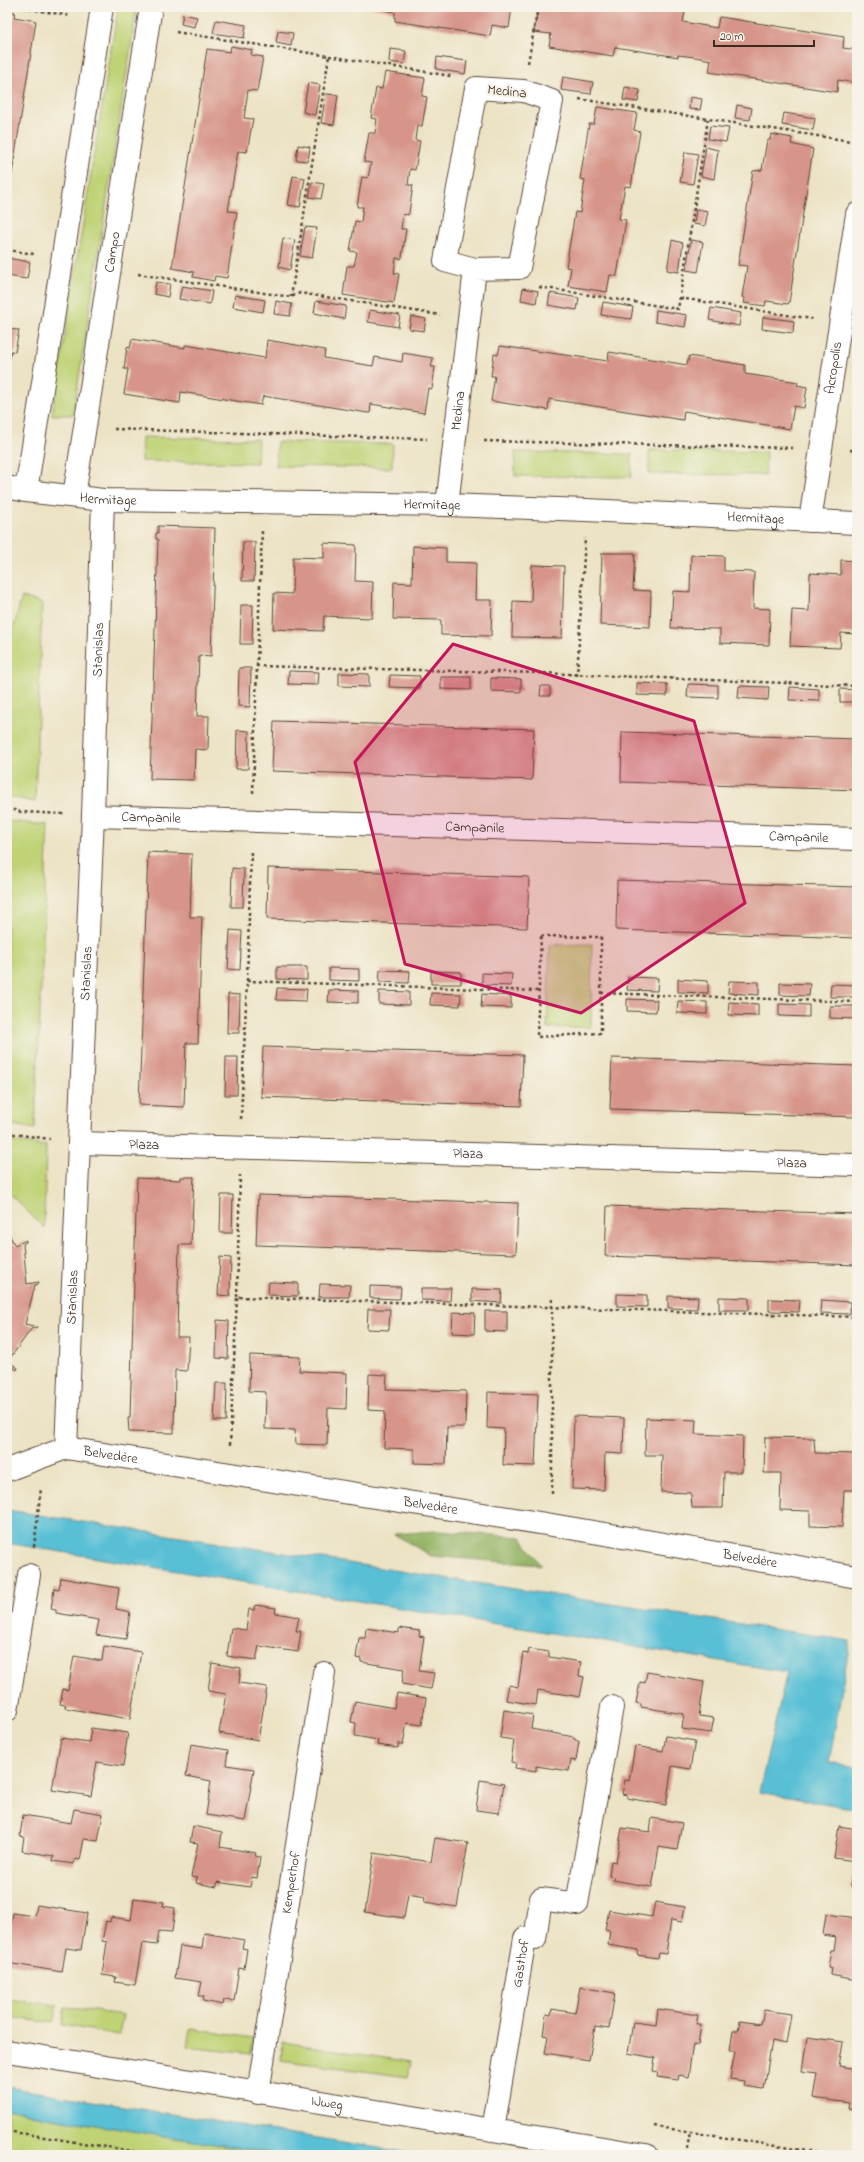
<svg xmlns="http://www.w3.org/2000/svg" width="864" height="2162" font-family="'Indie Flower',sans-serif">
<rect width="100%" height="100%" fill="#f7f3e8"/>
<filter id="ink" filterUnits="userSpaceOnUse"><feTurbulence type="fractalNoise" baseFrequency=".025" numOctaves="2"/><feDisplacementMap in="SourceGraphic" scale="8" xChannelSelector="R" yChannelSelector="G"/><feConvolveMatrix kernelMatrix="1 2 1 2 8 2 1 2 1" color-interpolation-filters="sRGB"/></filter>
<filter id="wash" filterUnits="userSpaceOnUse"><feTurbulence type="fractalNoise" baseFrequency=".012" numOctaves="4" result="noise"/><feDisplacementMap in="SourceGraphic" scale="16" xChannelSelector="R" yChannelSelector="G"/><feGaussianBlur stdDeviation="0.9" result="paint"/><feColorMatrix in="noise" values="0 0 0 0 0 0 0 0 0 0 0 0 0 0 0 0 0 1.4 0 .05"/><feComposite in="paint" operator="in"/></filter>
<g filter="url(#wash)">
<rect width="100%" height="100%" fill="#ece3c5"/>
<!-- green -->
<path fill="#bfd376" stroke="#7d7e4a" d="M118 7H137L73 415H52Z
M142 437 258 439 257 463 141 461Z
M277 442 393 444 392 468 276 466Z
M649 450 766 452 765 475 649 474Z
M515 452 632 454 631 477 515 476Z
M22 597 42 603 35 802 7 796V651Z
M7 821 48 825 35 1129 7 1124Z
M592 944 591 1027 547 1028 550 945Z
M7 1141 46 1146 44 1228 7 1191Z
M7 1999 57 2005 53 2023 7 2017Z
M65 2007 123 2015 119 2035 62 2025Z
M190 2029 253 2038 251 2054 187 2047Z
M283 2042 411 2062 408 2077 281 2060Z
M7 2109 52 2118 282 2155H7Z"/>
<!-- forest -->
<path fill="#97b567" stroke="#697042" d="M437 1531 521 1537 541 1565 431 1556 394 1534Z"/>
<!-- water -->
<path fill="#58bfd5" stroke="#4a747a" d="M7 1510 850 1641 829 1763 857 1768V1809L759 1792 787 1672 7 1543Z
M7 2087 421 2155H282L52 2118 7 2109Z"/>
<g id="blocks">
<!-- building -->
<path fill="#d79489" d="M314 7H330V10Z
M368 7H512L509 28 492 25 490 36 395 21V12Z
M538 7H658L685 12 683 22 717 28 719 17H720L844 37 843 48 857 50 856 83 838 80 837 92 709 72 711 60 695 57 678 55V57L615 47 613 56 549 46 551 34 534 32Z
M7 11 15 12 14 17 36 21 8 199Z
M183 14 197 17 194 27 181 24Z
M216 20 246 25 244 38 213 33Z
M278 31 293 33 291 46 276 43Z
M231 46 252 50 251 55 263 57 257 91 248 90 244 118 253 119 247 152 238 151 228 211 237 212 227 278 215 276 214 281 193 277 194 272 172 268 207 49 230 52Z
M390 49 406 51 404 64 389 62Z
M437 57 467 61 465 74 436 69Z
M385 72 425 78 422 96 427 97 422 126 417 125 415 140 420 141 415 170 410 169 408 185H413L409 213 408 215 403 214 401 229H406L402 257 401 259 396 258 394 273 399 274 394 303 343 295 347 266H354L357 252 350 251 355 221 361 222 363 207H357L362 177 368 178 371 163 364 162 369 133H375L377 119 371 118 376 88 382 89Z
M563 77 593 82 591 94 561 90Z
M308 83 320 85 315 115 303 112Z
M625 87 640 90 638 102 623 100Z
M326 94 338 95 334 125 321 123Z
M690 97 702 99 700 110 689 109Z
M737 105 752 108 750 120 735 118Z
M597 107 637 113 634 130 640 132 631 187 625 186 619 219 626 220 617 276 610 275 607 292 568 286 571 268 566 267 575 212 580 213 585 180 580 179 589 124H594Z
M784 113 815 118 813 130 782 125Z
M710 126 729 128 726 142 708 139Z
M771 134 792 138 791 144 813 149 789 303 788 304 766 301 765 306 744 303 745 298 742 297 747 266 738 265 753 171 762 170 767 140H770Z
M298 145 310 147 308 161 296 160Z
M706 147 718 150 714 179 701 176Z
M685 152 698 154 693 184 680 182Z
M293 176 305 178 300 207 288 205Z
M312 182 324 184 321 199 309 197Z
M696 209 708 211 705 226 694 224Z
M305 227 317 228 312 258 300 256Z
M283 238 295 240 290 270 279 267Z
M672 240 683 243 679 272 667 270Z
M691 240 703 242 698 272 686 270Z
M7 258 30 262 27 279 7 276Z
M156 282 170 284 168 297 154 294Z
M182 286 212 291 210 304 179 299Z
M523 288 538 291 536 303 521 300Z
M550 293 579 298 577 310 548 305Z
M235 295 265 300 263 312 233 307Z
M276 301 292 304 290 316 274 314Z
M316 301 346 306 344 319 314 313Z
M603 302 633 307 631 319 601 315Z
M711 308 741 313 739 326 709 320Z
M370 310 400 315 398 327 368 322Z
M656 310 687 315 685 327 655 322Z
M411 316 426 319 424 331 409 329Z
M763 317 794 321 793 333 762 329Z
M7 329 19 330 15 352 11 351 8 372Z
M132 339 185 348V345L265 358 267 340 325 350 324 358 373 366 375 357 402 362 403 353 433 358 431 367H435L432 389 428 388 424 413 371 404 370 413H368L263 396 261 405 181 392 180 403 124 394 128 369H124L127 347 130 348Z
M500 346 608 361 609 352 687 365 689 356 745 365V374L798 382 797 385 807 387 804 408 794 406 790 429 684 411 683 420 549 399 548 410 491 401 495 376H491L494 354 498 355Z
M158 526 215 528 211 656 199 655 197 716H209L208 748 207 750 195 749 194 780 150 779 158 539H156V533H158Z
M243 542H255L254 581H242Z
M324 543 356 545 355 581 373 582 372 618 324 616 323 631 273 629 274 593 292 594 293 557 324 558Z
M413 546 446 548V562L476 563 475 600H492L491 636 441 635V620L393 619 394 582 412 583Z
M602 553H635L633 590 651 591 650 627 600 625Z
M691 555 724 556V571L754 572 753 608 770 609 769 645 720 643V629L671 628 673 591 690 592Z
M841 560 857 561V634L841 633 840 648 790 646 792 610 809 611 810 573 841 575Z
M532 565 564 566 562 638 512 637 513 601 531 602Z
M241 605H253L252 644H240Z
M239 668H251L250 707 238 706Z
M289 671 319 672 318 685 288 684Z
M339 673 369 674V687L339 686Z
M390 675 420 676V688L389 687Z
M441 677H471V690L441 689Z
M491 678 521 679V692L491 691Z
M637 683 667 684V696L637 695Z
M688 684 718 685V698L687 697Z
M541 686H550V696H540Z
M739 686 769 687 768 700 738 698Z
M790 687 819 689V701L789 700Z
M840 689 857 690V702H840Z
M274 721 534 729 532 780 272 771Z
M237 730 249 731 248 769H236Z
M622 732 857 739V790L621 782Z
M148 852 192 854 190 917H202L198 1043H186L184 1107 139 1105Z
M232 868 244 869 243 907H231Z
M268 868 529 877 527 928 267 919Z
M617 880 857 887V938L616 930Z
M230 930 242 931 240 970 228 969Z
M277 967H307V980L277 979Z
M329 968 359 969V981L329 980Z
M380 970 410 971 409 983 379 982Z
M431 971 461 972V984H431Z
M482 973 512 974 511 986 482 985Z
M628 977 658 978 657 991 627 990Z
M678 979 708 981V993L678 992Z
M729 981 759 982V995L728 993Z
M780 983 810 984 809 996 780 995Z
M831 984 857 985V997H830Z
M277 988 307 989 306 1001 276 1000Z
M329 990 358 991V1003L328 1002Z
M379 991 409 992V1005L379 1004Z
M431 993 461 994 460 1006 430 1005Z
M228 994 240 995 239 1033H227Z
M482 994 511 996V1008L481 1007Z
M627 999 657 1000 656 1012 627 1011Z
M678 1001 707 1002V1014L677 1013Z
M729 1002 758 1004V1016L728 1015Z
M779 1004 809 1005V1017L779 1016Z
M830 1006H857V1019L830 1018Z
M263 1047 523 1055 521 1106 261 1097Z
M226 1057H238L237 1095H225Z
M612 1058 857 1066V1117L610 1109Z
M181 1177H194L191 1245H179L177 1337H189L187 1371 175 1370 174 1433 129 1432 128 1418H130L137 1178 181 1180Z
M221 1195H233L232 1233H220Z
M258 1195 518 1203 516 1254 256 1245Z
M607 1206 857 1214V1265L605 1256Z
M7 1230 15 1246 26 1240V1242L23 1244 27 1284 39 1282V1284L35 1285 25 1324 37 1327 36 1329 32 1328 8 1361 18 1368 17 1370 13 1367 7 1371Z
M220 1257 231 1258 230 1296 218 1295Z
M269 1282 298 1283V1296L268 1295Z
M320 1284 350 1285 349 1297H319Z
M370 1286 401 1287 400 1299 370 1298Z
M421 1288H451L450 1301 421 1300Z
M472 1289 502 1290 501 1303 472 1301Z
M617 1294 647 1295V1307L617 1306Z
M668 1296 698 1297 697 1309 668 1308Z
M719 1297 749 1298V1310H719Z
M769 1299 800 1300 799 1312 769 1311Z
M821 1300 850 1302V1314L820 1313Z
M368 1309H390L389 1330 367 1329Z
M485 1311H507V1332L485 1331Z
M453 1312 475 1313 474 1334 452 1333Z
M217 1320 229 1321 228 1359 216 1358Z
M250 1355 300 1357 299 1371 347 1373 346 1409 328 1408 327 1445 296 1444 295 1430 265 1429 266 1392 249 1391Z
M369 1374 387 1375 386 1389 466 1391 465 1427H447L446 1464 414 1463V1449L384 1448 385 1411 368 1410Z
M216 1383H227L226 1421H214Z
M488 1392 538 1394 535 1466 503 1465 504 1429 487 1428Z
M574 1416 624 1418 623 1454 605 1453 604 1490 572 1489Z
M646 1418 696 1420 695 1434 743 1436 742 1472H724L723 1508H692L691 1493 661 1492 662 1455H645Z
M765 1437 814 1438 815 1453 857 1454V1490H844L842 1527 810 1526V1511L780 1510 781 1473H764Z
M61 1578 119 1588 116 1609 130 1612 126 1639 96 1635 99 1620 56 1613V1610L51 1609 54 1588 59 1589Z
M255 1605 276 1608 275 1613 299 1617 296 1631H301L298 1652 259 1646 256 1660 227 1656 231 1628 246 1630 249 1609 254 1610Z
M366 1628 399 1633V1628L420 1631 419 1636 424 1637 419 1671 434 1673 431 1689 402 1684 404 1669 361 1662V1659L356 1658 359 1638H365Z
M104 1646 141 1652 130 1719 65 1708 66 1705 60 1704 63 1689 68 1690 74 1656 102 1661Z
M529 1649 549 1652V1657L581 1662 579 1676 584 1677 580 1697 538 1690 536 1705 506 1700 509 1685 518 1687 523 1653 528 1654Z
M212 1663 241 1668 239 1683 267 1687 258 1740 219 1733 226 1694 208 1691Z
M647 1672 704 1682 699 1716 714 1718 711 1733 682 1729 684 1714 641 1707V1704L636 1703 640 1682 645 1683Z
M397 1693 426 1698 422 1725 407 1723 403 1744H398V1748L377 1745 378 1740 355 1736 356 1723 351 1722 355 1701 394 1708Z
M504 1710 533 1715 531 1729 574 1737V1739L579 1741 576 1761 571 1760 569 1771 536 1766V1771L515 1768 516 1763 511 1762 514 1740 500 1738Z
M91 1728 128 1733 123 1766 97 1762 91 1796 52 1790 61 1738 89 1742Z
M666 1736 695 1741 690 1769 672 1766 666 1805 627 1798V1795L622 1794 625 1780 629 1781 635 1746 663 1751Z
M191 1744 228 1750 226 1765 254 1769 245 1821 206 1815 211 1781 186 1776Z
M480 1780 504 1784 499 1813 476 1810Z
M74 1809 103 1814 98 1841 84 1839 80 1860 75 1859 74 1864 53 1861 54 1856 22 1851 24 1837 20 1836 23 1815 71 1823Z
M652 1818 682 1823 677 1850 659 1847 652 1887 613 1880 614 1877 609 1876 611 1861 616 1862 622 1828 650 1832Z
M193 1826 222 1832 220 1847 256 1853 255 1856 260 1857 257 1878 252 1877 250 1887 217 1882V1887L196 1883 197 1878 191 1877 198 1843 190 1842Z
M839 1826 857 1829V1888L851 1887 855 1861 834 1858Z
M435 1838 468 1843 457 1907 424 1902 425 1897 408 1894 404 1918 365 1912 374 1853 431 1862Z
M134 1898 164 1902 163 1906 175 1908 172 1932 159 1931 157 1945 142 1943 135 1985 115 1982 116 1977 102 1975 107 1942 102 1941 106 1921 110 1922 111 1917 131 1920Z
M655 1902 685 1907 682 1922 671 1920 666 1954 659 1953 658 1958 637 1955 638 1950 608 1945 610 1931 605 1930 609 1910 652 1917Z
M37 1905 87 1913 81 1950 66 1948 62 1972 7 1963V1938L9 1939 13 1913 35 1916Z
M826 1914 857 1918 855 1938 857 1939V1980L830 1975 831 1968 828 1967 831 1950H834L836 1937 823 1935Z
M204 1933 244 1940 242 1948 247 1949 244 1969 239 1968 234 2001 224 2000 223 2005 203 2001 204 1996H199L202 1982 175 1978 180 1946 202 1949Z
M580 1987 615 1993 609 2029 595 2027 589 2060 545 2053 548 2036 543 2035 546 2014 551 2015 552 2009 575 2013Z
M658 2009 698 2015 696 2024H701L698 2045 693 2044 688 2077 679 2075 678 2080 657 2077 658 2072 653 2071 655 2058 628 2053 633 2022 656 2025Z
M764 2010 791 2014 786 2044 772 2041 764 2089 743 2086 744 2081 730 2079 735 2051H730L733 2030H738L740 2021 761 2024Z
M807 2037 843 2042 839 2066 855 2069 857 2060V2110L848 2108 849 2103 813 2098 817 2073 802 2071Z"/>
</g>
</g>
<g filter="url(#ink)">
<use href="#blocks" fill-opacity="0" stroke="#564637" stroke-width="1"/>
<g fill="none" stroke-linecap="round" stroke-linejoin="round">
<!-- minor casing -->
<g stroke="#564637" stroke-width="24">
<g id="minor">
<path id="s1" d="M7 487 26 491 103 500 447 505 586 510 857 523"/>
<path d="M26 491 102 7"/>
<path id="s2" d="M74 496 151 7"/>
<path id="s3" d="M447 505 475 269 519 268 552 101 524 91 476 88 445 261 475 269"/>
<path id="s4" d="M810 521 857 214"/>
<path id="s5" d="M93 816 857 839"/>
<path id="s6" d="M79 1143 857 1165"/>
<path id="s7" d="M66 1448 93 816 103 500"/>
<path id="s8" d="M7 1470 66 1448 552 1525 857 1577"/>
<path d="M7 1710 29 1575"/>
<path id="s9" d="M7 2051 646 2155"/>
<path id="s10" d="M258 2093 324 1673"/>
<path id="s11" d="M493 2130 525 1938 535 1939 541 1899 577 1904 612 1707"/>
</g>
</g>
<!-- path -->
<path stroke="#564637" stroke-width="2.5" stroke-dasharray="3 3" stroke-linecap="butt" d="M18 7 71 16
M176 32 329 56 291 297
M329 56 451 76
M528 63 538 7
M579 99 857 142
M7 250 34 254
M138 274 291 297 300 293 440 315
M539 287 678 309 708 119
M680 298 812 319
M114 429 427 439
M484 441 793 448
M850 450 857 451
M257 666 262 531
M577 676 585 538
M253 793 257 666 542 673 857 686
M7 808 21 812 64 814
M541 936 601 937V1033L537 1037Z
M247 981 251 850
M601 993 857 1002
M241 1119 247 981 539 991
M7 1133 50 1139
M237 1297 240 1175
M552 1299V1496
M230 1445 237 1297 857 1317
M34 1547 41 1488
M654 2126 831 2155
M7 2131 157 2155
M686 2155 690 2132"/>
<!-- minor -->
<use href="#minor" stroke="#fff" stroke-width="22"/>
</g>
</g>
<!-- marked area -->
<path fill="#c2185b" fill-opacity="0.2" stroke="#c2185b" stroke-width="3" stroke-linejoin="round" d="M453 644 694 721 745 903 581 1013 405 964 355 762Z"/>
<g text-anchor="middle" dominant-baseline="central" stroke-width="4" stroke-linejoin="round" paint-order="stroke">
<!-- street labels -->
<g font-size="14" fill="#3b2a1e" stroke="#f7f3e8">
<text transform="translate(507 92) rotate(6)">Medina</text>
<text stroke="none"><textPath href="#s2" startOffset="247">Campo</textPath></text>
<text stroke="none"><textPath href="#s4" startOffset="155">Acropolis</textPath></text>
<text stroke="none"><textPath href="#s3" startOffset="95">Medina</textPath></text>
<text stroke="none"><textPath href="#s1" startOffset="102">Hermitage</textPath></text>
<text stroke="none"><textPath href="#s1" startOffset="426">Hermitage</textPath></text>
<text stroke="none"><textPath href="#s1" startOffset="750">Hermitage</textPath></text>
<text stroke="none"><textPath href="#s7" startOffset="799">Stanislas</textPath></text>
<text stroke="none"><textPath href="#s5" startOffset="58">Campanile</textPath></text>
<text stroke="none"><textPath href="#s5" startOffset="382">Campanile</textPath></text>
<text stroke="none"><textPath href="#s5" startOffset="706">Campanile</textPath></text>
<text stroke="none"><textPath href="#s7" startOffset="475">Stanislas</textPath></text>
<text stroke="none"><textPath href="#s6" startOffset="65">Plaza</textPath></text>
<text stroke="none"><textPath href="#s6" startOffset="389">Plaza</textPath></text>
<text stroke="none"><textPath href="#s6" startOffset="713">Plaza</textPath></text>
<text stroke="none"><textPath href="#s7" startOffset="151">Stanislas</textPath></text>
<text stroke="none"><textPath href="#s8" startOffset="108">Belvedère</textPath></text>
<text stroke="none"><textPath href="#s8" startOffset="432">Belvedère</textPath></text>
<text stroke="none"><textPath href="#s8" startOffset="756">Belvedère</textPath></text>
<text stroke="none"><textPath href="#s10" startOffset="213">Kemperhof</textPath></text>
<text stroke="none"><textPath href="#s11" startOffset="169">Gasthof</textPath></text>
<text stroke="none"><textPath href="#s9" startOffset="324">IJweg</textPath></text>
</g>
</g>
<!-- margin -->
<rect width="864" height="2162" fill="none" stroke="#f7f3e8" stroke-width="24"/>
<!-- scale -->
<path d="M714 40v6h100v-6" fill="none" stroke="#3b2a1e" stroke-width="2"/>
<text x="720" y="40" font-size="12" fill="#3b2a1e" stroke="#f7f3e8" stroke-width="3" paint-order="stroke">20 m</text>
</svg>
